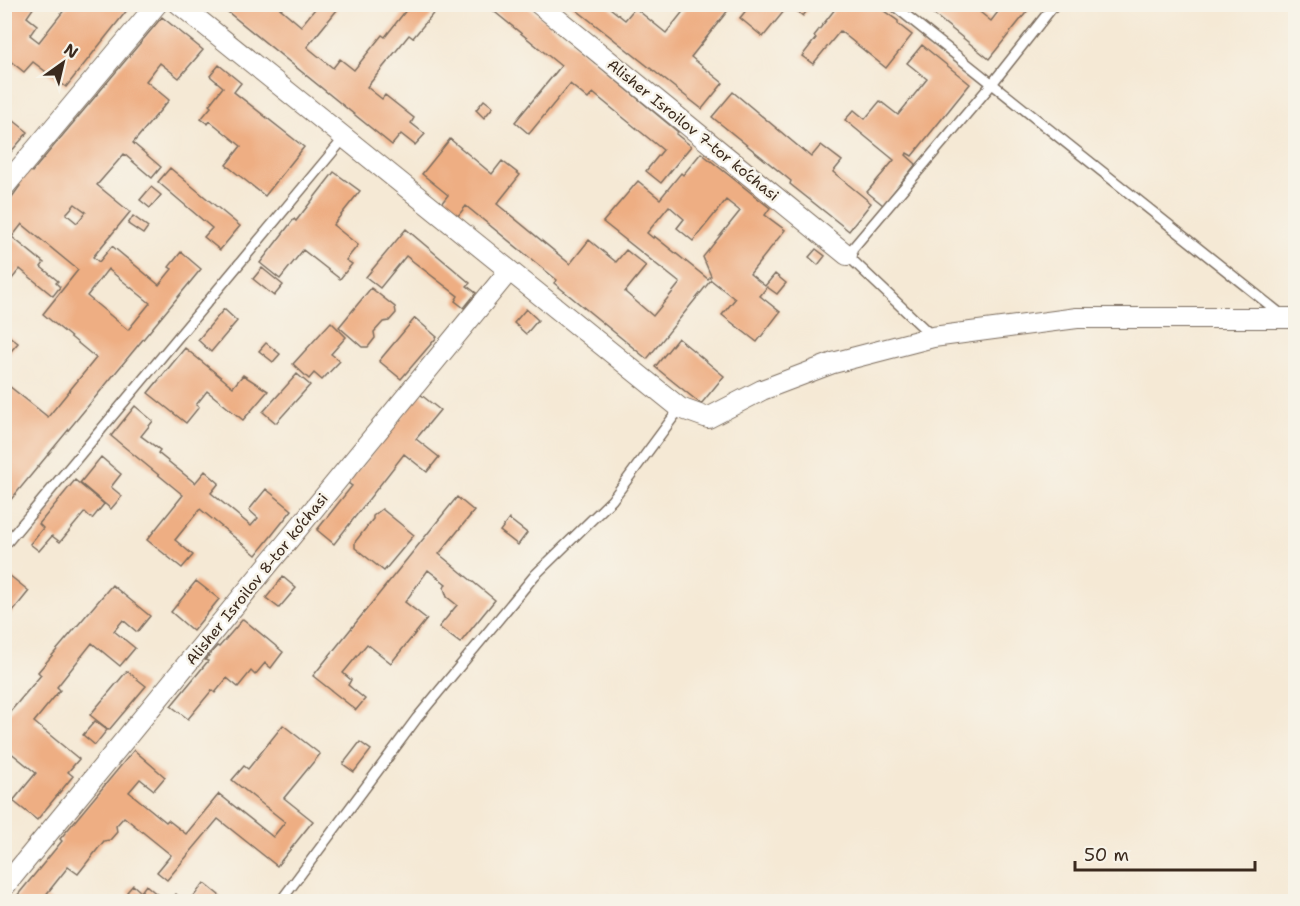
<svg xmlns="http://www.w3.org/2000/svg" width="1300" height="906" font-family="'Shantell Sans',sans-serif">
<rect width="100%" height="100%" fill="#f7f3e8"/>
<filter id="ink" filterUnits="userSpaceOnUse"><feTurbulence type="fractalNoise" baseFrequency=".0167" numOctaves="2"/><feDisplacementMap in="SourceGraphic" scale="12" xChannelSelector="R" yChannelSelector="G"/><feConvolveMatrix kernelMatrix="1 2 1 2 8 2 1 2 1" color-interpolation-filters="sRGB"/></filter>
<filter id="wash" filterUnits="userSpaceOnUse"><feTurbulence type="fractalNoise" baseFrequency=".008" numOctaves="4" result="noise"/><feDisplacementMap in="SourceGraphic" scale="24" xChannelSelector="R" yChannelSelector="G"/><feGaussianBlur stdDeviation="1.35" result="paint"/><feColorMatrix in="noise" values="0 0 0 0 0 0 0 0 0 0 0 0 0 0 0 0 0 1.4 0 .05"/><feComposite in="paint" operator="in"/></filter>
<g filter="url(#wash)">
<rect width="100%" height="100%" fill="#f5e9d5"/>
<g id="blocks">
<!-- building -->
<path fill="#eeae83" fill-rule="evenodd" d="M4 4H36L27 17 37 25 30 35 39 42 69 4H132L66 87 33 62 24 72 4 56Z
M218 4H275L301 26 319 4H330L337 10 307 47 333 68 340 59 354 70 382 35 385 37 411 4H441L413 38 409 35 367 87 382 99 385 95 414 118 411 123 425 134 415 145 401 134 392 145Z
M485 4H524L678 132 676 134 691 146 661 183 646 171 663 150 593 93 588 99 570 84 529 134 515 122 561 66Z
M569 4H605L625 20 635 8 666 33 689 4H733L691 57 723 83 702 109Z
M751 4H812L803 16 789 5 763 37 740 18Z
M839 4H874L898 21V24L912 35 886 68 840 31 813 64 802 56 816 38 814 36Z
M921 4H970L991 21 1004 4H1033L989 59Z
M162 17 203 50 179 78 160 63 146 81 169 100 133 143 161 167 152 178 124 154 97 185 130 212 93 257 99 262 112 246 159 285 172 269 169 267 181 252 201 269 4 508V382L48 417 96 358 43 314 78 270 22 224 12 237 44 263 41 267 58 281 56 283 60 287 53 296 20 269 7 285 4 283V208L20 186 15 182 27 167 32 172ZM75 204 86 212 77 223 66 214ZM108 269 150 303 128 330 87 296Z
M922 45 970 84 912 156 907 153 906 155 916 164 883 205 867 192 894 160 845 120 854 110 865 119 880 101 898 115 927 79 907 63Z
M219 65 241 83 234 92 304 147 265 196 226 165 241 146 210 121 208 124 201 119 211 107 209 105 223 87 210 76Z
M733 92 811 157 821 145 842 161 833 172 871 203 849 231 790 184 791 181 712 117Z
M484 100 493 107 484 118 476 110Z
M4 113 28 132 4 160Z
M450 139 492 174 502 161 520 175 497 204 570 264 589 240 616 262 626 250 646 266 625 292 653 316 680 283 603 222 638 181 660 199 681 173 683 175 701 153 770 208 765 215 785 230 750 274 765 286 775 274 786 283 777 294 767 287 760 296 780 312 757 342 722 315 735 299 711 280 647 359 554 283 557 280 466 206 457 217 441 204 448 195 422 174ZM726 200 740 211 703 257 711 276 708 279 654 236 653 238 647 233 669 206 684 219 677 228 693 241Z
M170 168 240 226 220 250 204 237 212 228 158 182Z
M334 172 360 191 333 225 358 245 346 260 352 264 340 279 303 250 280 279 260 263 294 219 296 221Z
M151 187 161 195 150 208 140 200Z
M133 216 148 227 143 234 128 224Z
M406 229 470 283 467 286 476 293 464 308 455 301 458 296 406 256 380 288 366 277Z
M816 249 825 256 818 265 809 257Z
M262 268 283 285 274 296 253 279Z
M371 288 395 307 396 313 389 321 383 322 374 332 375 338 368 347H362L339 327Z
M224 309 237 321 211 352 198 340Z
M526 309 538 320 526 334 514 323Z
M415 318 437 337 401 379 379 361Z
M331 322 346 337 331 354 340 361 322 380 314 373 309 379 293 364Z
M4 332 18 343 4 359Z
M678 338 724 376 701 404 655 367Z
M266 343 280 354 273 362 259 351Z
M185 348 233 387 243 375 268 391 243 420 207 391 196 405 199 407 186 423 148 393Z
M297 374 310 385 276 423 263 412Z
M420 394 440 410 416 439 439 457 427 472 404 454 334 544 317 530 352 486 348 483Z
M135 406 153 421 141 436 160 450 158 453 195 483 205 471 219 483 211 493 251 526 258 518 249 510 266 489 292 510 256 555 200 509 175 540 193 555 182 568 147 540 183 495 111 436Z
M101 457 121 474 111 487 122 496 111 509 80 483Z
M75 480 104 504 92 519 85 512 60 542 52 536 39 551 30 544 43 528 39 524Z
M457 497 474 511 439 554 495 600 460 643 439 627 457 605 447 597 444 588 446 584 428 570 405 602 427 619 391 663 367 644 343 673 351 680 348 685 365 699 356 710 313 676Z
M382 509 414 535 384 571 355 548V542L373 519V516Z
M509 519 527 533 518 545 500 531Z
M4 571 29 591 4 622Z
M283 577 296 588 279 608 266 598Z
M196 581 219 599 193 631 171 612Z
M112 585 150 616 137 632 123 620 114 631 135 648 120 666 92 643 57 687 60 690 34 722 79 759 68 772 73 776 37 820 13 801 36 773 4 747V719L41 675 38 672Z
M243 619 283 652 271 668 265 663 255 675 251 671 238 687 227 678 215 693 212 690 188 719 171 706 208 661 205 660 217 646 219 647Z
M127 671 146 686 109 730 90 715Z
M95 721 107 730 95 745 83 735Z
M283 725 320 754 284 798 313 821 277 866 218 819 167 880 157 872 171 855 124 817 116 826 117 832 110 840 104 841 78 874 68 867 45 896 52 902H12L62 841 60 839 134 750 165 777 154 790 140 779 129 792 166 822 168 820 186 834 219 794 273 837 285 822 232 780 244 766 248 769Z
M360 742 371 750 354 772 343 764Z
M204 883 225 900 227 902H189Z
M133 885 141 892 146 885 166 902H139L127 892Z
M176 894 185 902H169Z"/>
</g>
</g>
<g filter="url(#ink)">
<use href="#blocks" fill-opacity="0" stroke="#7c6d5e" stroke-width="1.5"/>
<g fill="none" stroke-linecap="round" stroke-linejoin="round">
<!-- service casing -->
<g stroke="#7c6d5e" stroke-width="12">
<path id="service" d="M892 4 1282 315
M933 337 847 255 991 85 1055 4
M4 546 345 137
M280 902 417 718 535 575 612 500 680 408"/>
</g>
<!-- minor casing -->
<g stroke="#7c6d5e" stroke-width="22">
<path id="minor" d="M179 4 680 408 708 418 762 390 833 363 933 337 1077 318H1296
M539 4 847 255
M4 187 157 4
M4 887 509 271"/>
</g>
<!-- service -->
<use href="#service" stroke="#fff" stroke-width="9"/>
<!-- minor -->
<use href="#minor" stroke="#fff" stroke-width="20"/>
</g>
</g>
<g text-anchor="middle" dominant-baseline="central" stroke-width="5" stroke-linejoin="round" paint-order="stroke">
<!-- street labels -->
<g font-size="15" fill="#3b2a1e" stroke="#f7f3e8">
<text transform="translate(693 130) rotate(39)">Alisher Isroilov 7-tor ko‘chasi</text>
<text transform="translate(257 579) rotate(-51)">Alisher Isroilov 8-tor ko‘chasi</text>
</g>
</g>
<!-- margin -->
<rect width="1300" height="906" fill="none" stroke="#f7f3e8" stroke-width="24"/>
<!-- north arrow -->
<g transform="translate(63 63) rotate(34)" stroke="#f7f3e8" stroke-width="4.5" paint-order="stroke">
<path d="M0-4.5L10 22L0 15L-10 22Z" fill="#3b2a1e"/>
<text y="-9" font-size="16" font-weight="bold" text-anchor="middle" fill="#3b2a1e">N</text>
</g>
<!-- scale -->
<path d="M1075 861v9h180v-9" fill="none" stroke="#3b2a1e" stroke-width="3"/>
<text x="1084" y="861" font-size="18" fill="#3b2a1e" stroke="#f7f3e8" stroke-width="4.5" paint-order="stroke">50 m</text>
</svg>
